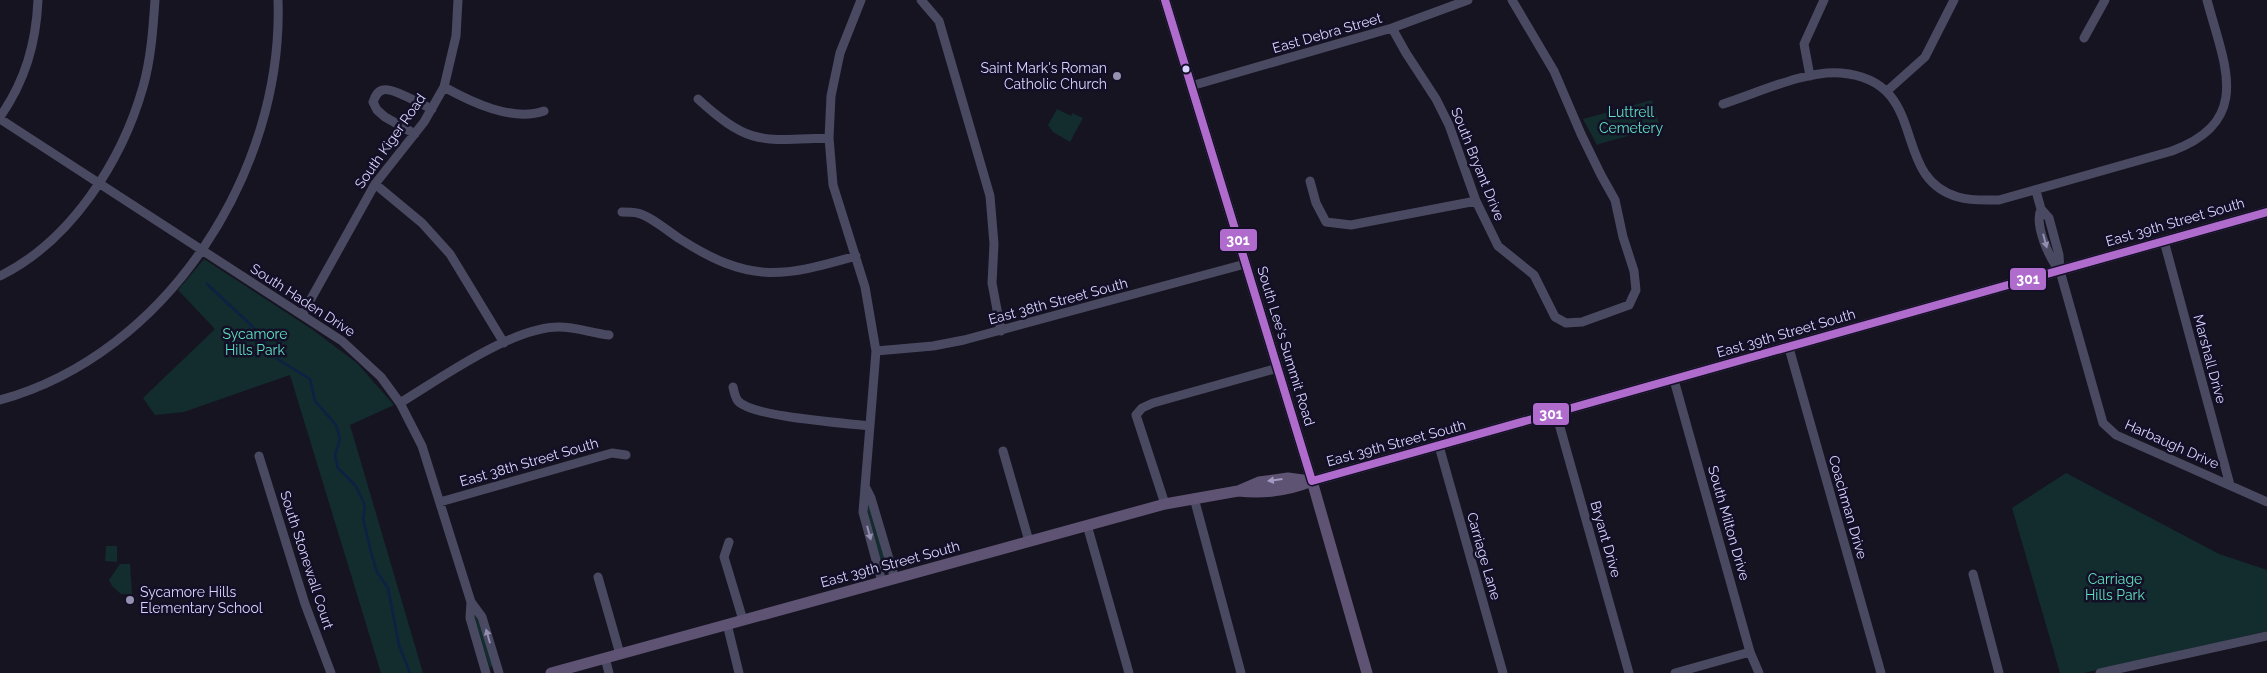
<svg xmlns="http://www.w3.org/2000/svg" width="2267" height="673" font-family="Raleway,sans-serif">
<rect width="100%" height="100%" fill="#161421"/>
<!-- green -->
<path fill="#132c2d" d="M1652 100 1660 127 1599 144 1597 145 1583 119Z
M1057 109 1071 116 1072 113 1083 118 1070 142 1053 132 1048 125Z
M204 259 313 330 357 363 394 405 350 425 423 673H381L290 375 184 412 155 415 143 398 215 329 178 290Z
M2066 473 2219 554 2267 570V631L2084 673H2060L2012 508Z
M866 503H869L885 557 883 560 879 558Z
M106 546H117V562L105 561Z
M120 564H130L132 594H121L112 586 109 580Z
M475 616H477L493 665 490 668 473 618Z"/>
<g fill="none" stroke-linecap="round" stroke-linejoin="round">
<!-- stream -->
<path stroke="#0d2144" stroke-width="2.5" d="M207 284 252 326 274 356
M277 359 310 379 315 401 336 425 340 439 335 455 338 468 355 485 363 501 365 508 363 518 371 552 377 572 388 588 399 645 410 673"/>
<!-- minor -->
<path stroke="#4a4962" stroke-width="9" d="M861 0 840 53 831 96 829 138 833 185 865 287 876 351 863 512 882 582
M921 0 939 21 990 196 994 244 992 283 1001 331
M1392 28 1406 53 1436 99 1449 125 1476 201 1498 246 1534 275 1555 317 1566 323 1582 322 1629 305 1636 290 1634 271 1623 237 1615 200 1601 175 1581 134 1554 71 1512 0
M2084 38 2105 0
M1810 76 1804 44 1824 0
M1191 86 1392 28 1468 0
M444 87C471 102 512 122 544 111
M1887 91 1925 57 1954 0
M698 99C750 147 763 140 829 138
M1723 104C1758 93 1805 70 1841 73 1932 81 1888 177 1958 197 1971 201 1985 200 1999 200L2172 151C2254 121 2224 64 2207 0
M0 117C25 81 36 44 38 0
M0 119 342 341 381 377 400 403 422 446 471 602 482 617 499 673
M415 134 385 117 377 110 373 102C375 97 377 91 383 90 392 87 422 105 432 109
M1310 181 1316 203 1326 222 1351 225 1476 201
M375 184 422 223 450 254 504 343
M2036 191 2041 209 2049 218 2059 255 2060 271 2103 423 2116 435 2267 502
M2041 209C2034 225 2049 258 2060 271
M622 212C627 212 633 212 637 213 649 215 669 232 680 239 749 283 780 278 856 256
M2164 241 2230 485
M0 276C71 241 122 161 143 87 151 59 153 29 155 0
M302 315 375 184 424 122 444 87 456 36 458 0
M1789 348 1881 673
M876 351 933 346 964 340 1245 264
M1674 380 1750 652 1759 673
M733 387C734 392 735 397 738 401 752 417 845 423 870 426
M0 400C168 354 284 170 278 0
M400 403C441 378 512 327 559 327 576 327 592 333 609 335
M1556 413 1629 673
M1439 446 1503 673
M1003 451 1029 541
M259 456 305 604 331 673
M865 486 871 498 895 579
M1194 498 1241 673
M440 502 612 453 626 455
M1165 504 1136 415 1142 408 1153 403 1278 368
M1087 525 1129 673
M729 542 724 557 743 620
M1973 574 1999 673
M598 577 620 654
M471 602 470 618 486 673
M727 624 739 673
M605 658 609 673
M1675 673 1750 652
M2100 673 2267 636"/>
<!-- major -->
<path stroke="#5e5373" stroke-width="11" d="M1165 0 1312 481 1367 673
M1238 491C1265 494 1288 491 1312 481L2267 212
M551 673 1165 504 1238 491 1259 482 1288 478 1310 481"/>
<!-- bus-1 casing -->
<g stroke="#130f26" stroke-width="11">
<path id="bus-1" d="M1165 0 1312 481
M1312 481 2267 212"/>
</g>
<!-- bus-1 -->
<use href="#bus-1" stroke="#b06ccc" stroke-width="8"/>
</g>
<!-- one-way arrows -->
<defs><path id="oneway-solid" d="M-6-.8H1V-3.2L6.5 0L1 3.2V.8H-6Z" transform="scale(1.25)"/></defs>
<g fill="#928eb0">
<use href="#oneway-solid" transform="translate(2045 241) rotate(75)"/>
<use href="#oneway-solid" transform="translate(869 533) rotate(75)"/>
<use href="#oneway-solid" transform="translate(488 636) rotate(-106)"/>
</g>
<use fill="#a29ac0" href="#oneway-solid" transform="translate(1275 480) rotate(173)"/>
<!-- markers -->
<circle fill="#d9d4ff" stroke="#130f26" stroke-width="2" cx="1186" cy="69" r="4.5"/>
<g fill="#9591b1" stroke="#130f26" stroke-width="2">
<circle cx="1117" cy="76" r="5"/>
<circle cx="130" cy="600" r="5"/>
</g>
<g text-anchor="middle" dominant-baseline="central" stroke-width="5" stroke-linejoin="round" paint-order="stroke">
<!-- street labels -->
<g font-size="14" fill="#d9d4ff" stroke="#130f26">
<text transform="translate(1327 33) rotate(-16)">East Debra Street</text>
<text transform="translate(390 141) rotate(-55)">South Kiger Road</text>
<text transform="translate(1478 164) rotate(68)">South Bryant Drive</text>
<text transform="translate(2175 222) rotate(-16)">East 39th Street South</text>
<text transform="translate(303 300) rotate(33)">South Haden Drive</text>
<text transform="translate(1058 301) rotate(-15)">East 38th Street South</text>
<text transform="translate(1786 333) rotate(-16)">East 39th Street South</text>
<text transform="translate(1286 346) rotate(73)">South Lee's Summit Road</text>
<text transform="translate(2210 359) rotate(75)">Marshall Drive</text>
<text transform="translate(1396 443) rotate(-15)">East 39th Street South</text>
<text transform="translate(2172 444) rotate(24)">Harbaugh Drive</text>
<text transform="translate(529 462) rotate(-16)">East 38th Street South</text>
<text transform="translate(1848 507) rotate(74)">Coachman Drive</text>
<text transform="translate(1729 523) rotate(74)">South Milton Drive</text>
<text transform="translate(1606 539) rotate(74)">Bryant Drive</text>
<text transform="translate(1484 556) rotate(74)">Carriage Lane</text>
<text transform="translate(307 560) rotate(72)">South Stonewall Court</text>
<text transform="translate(890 564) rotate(-15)">East 39th Street South</text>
</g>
<!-- poi labels -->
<g font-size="14" fill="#d9d4ff" stroke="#130f26" text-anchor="end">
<text x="1107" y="68">Saint Mark's Roman<tspan x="1107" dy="16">Catholic Church</tspan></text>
<text x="140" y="592" text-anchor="start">Sycamore Hills<tspan x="140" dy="16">Elementary School</tspan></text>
</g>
<!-- park labels -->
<g font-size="14" fill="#5fe0c0" stroke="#130f26">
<text x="1631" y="112">Luttrell<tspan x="1631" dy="16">Cemetery</tspan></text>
<text x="255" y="334">Sycamore<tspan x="255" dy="16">Hills Park</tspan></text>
<text x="2115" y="579">Carriage<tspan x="2115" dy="16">Hills Park</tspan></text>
</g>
</g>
<g stroke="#130f26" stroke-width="2">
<rect x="1219" y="228" width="39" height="24" rx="5" fill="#b06ccc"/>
<rect x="2009" y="267" width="38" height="24" rx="5" fill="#b06ccc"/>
<rect x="1532" y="402" width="38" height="24" rx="5" fill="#b06ccc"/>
</g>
<g font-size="14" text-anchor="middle" font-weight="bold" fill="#fff">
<text x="1238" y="245">301</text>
<text x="2028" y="284">301</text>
<text x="1551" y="419">301</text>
</g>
</svg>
